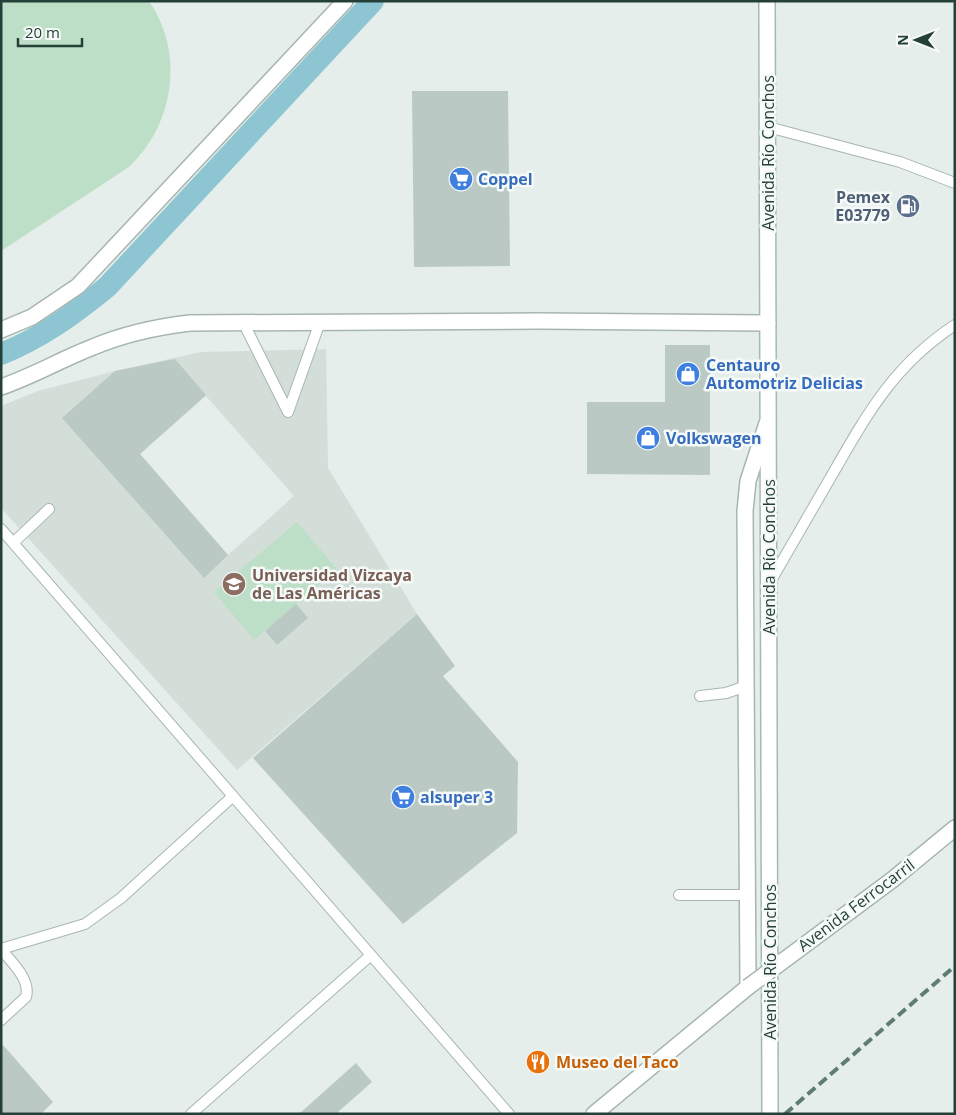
<svg xmlns="http://www.w3.org/2000/svg" width="956" height="1115" font-family="'Open Sans',sans-serif">
<rect width="100%" height="100%" fill="#e5eeea"/>
<!-- built -->
<path fill="#d3ded9" fill-rule="evenodd" d="M326 349 328 468 417 614 237 770 1 508V406L38 391 115 371 201 352ZM206 396 294 496 228 555 140 454Z"/>
<!-- green -->
<path fill="#bedfc7" d="M1 1H149C185 53 174 125 129 167L1 251Z
M297 522 337 569 254 640 214 592Z"/>
<g fill="none" stroke-linecap="round" stroke-linejoin="round">
<!-- canal -->
<path stroke="#8dc6d2" stroke-width="22" d="M1 354C41 338 74 314 107 287L373 1"/>
</g>
<!-- building -->
<path fill="#bac9c3" d="M412 91H508L510 266 414 267Z
M665 345H710V475L587 474V402H665Z
M175 359 206 395 140 454 228 555 204 578 62 418 115 371Z
M296 604 308 618 277 645 265 631Z
M417 614 455 666 443 676 518 762 517 833 403 924 253 758Z
M3 1045 53 1102 41 1114H1V1047Z
M356 1063 372 1082 338 1112 340 1114H299Z"/>
<g fill="none" stroke-linecap="round" stroke-linejoin="round">
<!-- service casing -->
<g stroke="#a7b6b1" stroke-width="12">
<path id="service" d="M768 127 900 162 955 183
M243 322 288 412 320 322
M1 529 509 1114
M13 543 49 509
M769 584C790 548 811 511 832 475 867 414 894 365 955 325
M700 696 726 693 746 686
M679 895H747
M1 949 85 924 121 898 232 797
M1 949C11 962 31 979 26 997L1 1020
M191 1114 371 955"/>
</g>
<!-- minor casing -->
<g stroke="#a7b6b1" stroke-width="18">
<path id="minor" d="M1 330 32 317 78 286 345 1
M1 387C33 376 62 359 93 347 124 334 156 327 190 323L539 321 768 323
M814 938 892 880 955 828
M594 1114 748 987 745 511 748 481 767 423"/>
</g>
<!-- secondary casing -->
<g stroke="#a3bab2" stroke-width="18">
<path id="secondary" d="M767 1 770 1114"/>
</g>
<!-- service -->
<use href="#service" stroke="#fff" stroke-width="10"/>
<!-- minor -->
<use href="#minor" stroke="#fff" stroke-width="15"/>
<!-- secondary -->
<use href="#secondary" stroke="#fff" stroke-width="15"/>
<!-- rail -->
<path stroke="#5e7b74" stroke-width="4" stroke-dasharray="10 5" stroke-linecap="butt" d="M785 1114 955 966"/>
<!-- minor-bridge casing -->
<g stroke="#a7b6b1" stroke-width="18" stroke-linecap="butt">
<path id="minor-bridge" d="M748 987 814 938"/>
</g>
<!-- minor-bridge -->
<use href="#minor-bridge" stroke="#fff" stroke-width="15"/>
</g>
<!-- icons -->
<defs>
<g id="supermarket-disc" transform="scale(1.25)"><circle r="9.5" fill="#3f7fe0" stroke="#f5faf8"/><path d="M-6-5.5h2.5l.6 2H6L4.5 2H-2.5L-4.4-4H-6ZM-1.5 3.2a1.3 1.3 0 1 0 .1 0ZM3 3.2a1.3 1.3 0 1 0 .1 0Z" fill="#fff"/></g>
<g id="fuel-disc" transform="scale(1.25)"><circle r="9.5" fill="#5c6f8a" stroke="#f5faf8"/><path d="M-5.5-6h7V0h2V4h1.3V-2.5L3-4.5l.8-.8L6-3V5H2.5V1h-1V6h-7ZM-4.2-4.7v3.2H.2V-4.7Z" fill="#fff"/></g>
<g id="shop-disc" transform="scale(1.25)"><circle r="9.5" fill="#3f7fe0" stroke="#f5faf8"/><path d="M-5-2.5h2.3a2.7 3.5 0 0 1 5.4 0H5L5.5 6h-11ZM-1.5-2.5h3a1.5 2.3 0 0 0-3 0Z" fill="#fff"/></g>
<g id="university-disc" transform="scale(1.25)"><circle r="9.5" fill="#8d6e63" stroke="#f5faf8"/><path d="M0-5L7-2L0 1L-7-2ZM-4 1L0 2.5L4 1V4Q0 6-4 4Z" fill="#fff"/></g>
<g id="restaurant-disc" transform="scale(1.25)"><circle r="9.5" fill="#e8710a" stroke="#f5faf8"/><path d="M-5-6h1v4h1v-4h1v4h1v-4h1v5L-1.5 .5V6h-2V.5L-5-1ZM5-6V6H3V1.5H1.5Q1.5-4 5-6Z" fill="#fff"/></g>
</defs>
<g fill-rule="evenodd">
<use href="#supermarket-disc" x="461" y="179"/>
<use href="#fuel-disc" x="908" y="206"/>
<use href="#shop-disc" x="688" y="374"/>
<use href="#shop-disc" x="648" y="438"/>
<use href="#university-disc" x="234" y="584"/>
<use href="#supermarket-disc" x="403" y="797"/>
<use href="#restaurant-disc" x="538" y="1062"/>
</g>
<g text-anchor="middle" dominant-baseline="central" stroke-width="5" stroke-linejoin="round" paint-order="stroke">
<!-- street labels -->
<g font-size="16" fill="#244039" stroke="#f5faf8">
<text transform="translate(768 153) rotate(-90)">Avenida Río Conchos</text>
<text transform="translate(769 557) rotate(-90)">Avenida Río Conchos</text>
<text transform="translate(856 905) rotate(-37)">Avenida Ferrocarril</text>
<text transform="translate(770 962) rotate(-90)">Avenida Río Conchos</text>
</g>
<!-- shop labels -->
<g font-size="16" font-weight="bold" fill="#366cbe" stroke="#f5faf8" text-anchor="start">
<text x="478" y="179">Coppel</text>
<text x="706" y="365">Centauro<tspan x="706" dy="18">Automotriz Delicias</tspan></text>
<text x="666" y="438">Volkswagen</text>
<text x="420" y="797">alsuper 3</text>
</g>
<!-- service labels -->
<g font-size="16" font-weight="bold" fill="#4e5e75" stroke="#f5faf8" text-anchor="end">
<text x="890" y="197">Pemex<tspan x="890" dy="18">E03779</tspan></text>
</g>
<!-- education labels -->
<g font-size="16" font-weight="bold" fill="#785e54" stroke="#f5faf8" text-anchor="start">
<text x="252" y="575">Universidad Vizcaya<tspan x="252" dy="18">de Las Américas</tspan></text>
</g>
<!-- food labels -->
<g font-size="16" font-weight="bold" fill="#c56008" stroke="#f5faf8" text-anchor="start">
<text x="556" y="1062">Museo del Taco</text>
</g>
</g>
<!-- border -->
<rect width="956" height="1115" fill="none" stroke="#244039" stroke-width="5"/>
<!-- north arrow -->
<g transform="translate(916 40) rotate(270)" stroke="#f5faf8" stroke-width="4" paint-order="stroke">
<path d="M0-4L9 19L0 12L-9 19Z" fill="#244039"/>
<text y="-8" font-size="14" font-weight="bold" text-anchor="middle" fill="#244039">N</text>
</g>
<!-- scale -->
<path d="M18 38v8h64v-8" fill="none" stroke="#244039" stroke-width="2.5"/>
<text x="25" y="38" font-size="15" fill="#244039" stroke="#f5faf8" stroke-width="4" paint-order="stroke">20 m</text>
</svg>
